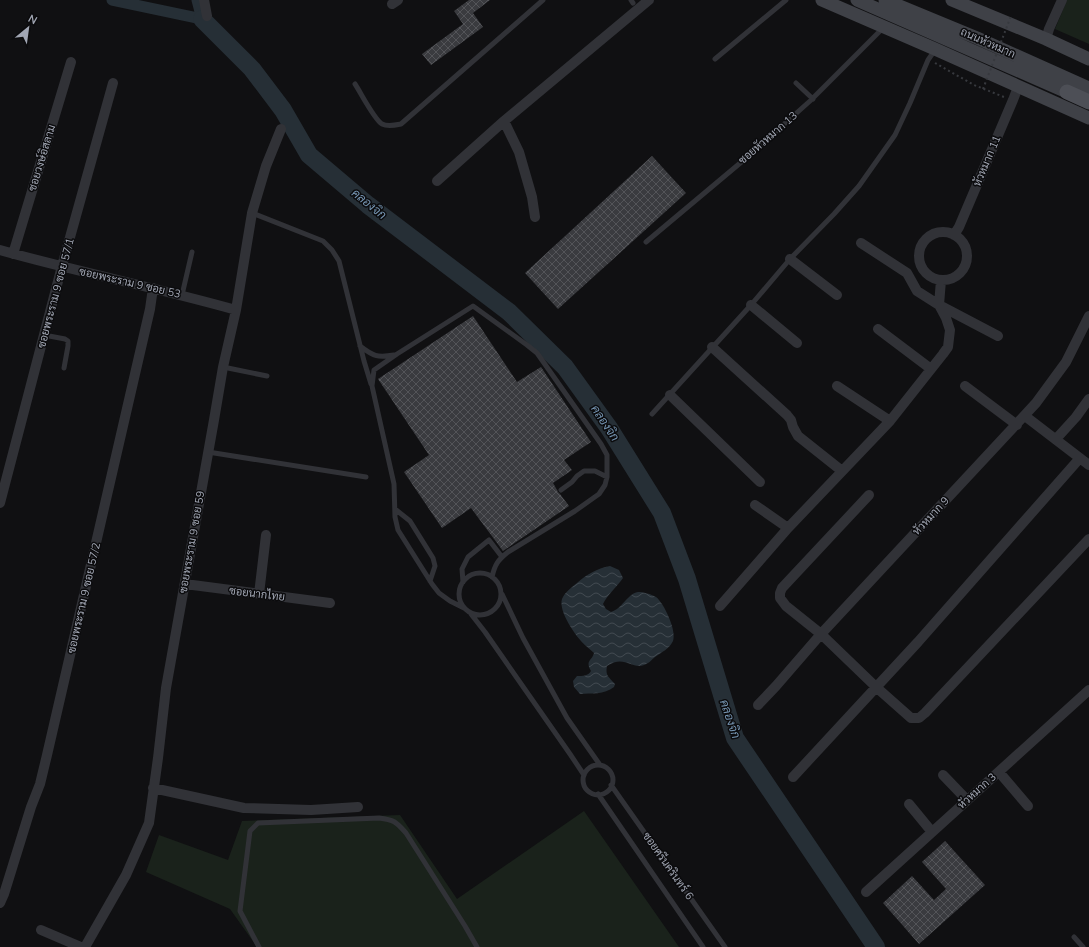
<svg xmlns="http://www.w3.org/2000/svg" width="1089" height="947" font-family="'Nunito Sans',Sarabun,sans-serif">
<defs>
<pattern id="water-waves" width="16" height="10" patternUnits="userSpaceOnUse"><rect width="16" height="10" fill="#262f36"/><path d="M0 5q4-4 8 0t8 0" fill="none" stroke="#424a51"/></pattern>
<pattern id="building-cross-hatch" width="8" height="8" patternUnits="userSpaceOnUse"><rect width="8" height="8" fill="#3a3b3f"/><path d="M0 0l8 8M0 8l8-8" fill="none" stroke="#535458"/></pattern>
</defs>
<rect width="100%" height="100%" fill="#101012"/>
<!-- grass -->
<path fill="#1a221b" d="M1067 0H1089V44L1055 29Z
M584 811 679 947H257L230 909 146 872 159 835 228 860 242 821 400 815 457 899Z"/>
<!-- water -->
<path fill="url(#water-waves)" d="M610 566 619 570 623 578C617 587 607 595 603 604L606 609 611 612C622 609 627 594 638 592 643 592 651 594 656 597 664 603 677 631 673 641 669 649 662 652 655 657 652 659 650 662 648 663 633 673 626 653 607 666 605 676 609 677 615 684L614 687C604 695 591 693 580 694L574 687 573 681 577 676C583 676 588 676 591 671 585 660 592 661 594 653 591 650 588 648 585 645 576 637 558 611 562 599 565 592 572 587 577 583 587 574 598 568 610 566Z"/>
<g fill="none" stroke-linecap="round" stroke-linejoin="round">
<!-- canal -->
<path stroke="#262f36" stroke-width="11" d="M112 0 202 19 197 0"/>
<!-- river -->
<path stroke="#262f36" stroke-width="18" d="M202 19 252 69 283 110 309 155 368 205 509 312 565 367 609 428 662 513 687 579 735 738 876 947"/>
</g>
<!-- building -->
<path fill="url(#building-cross-hatch)" d="M469 0H490L473 13 483 27 431 65 422 54 463 24 454 11Z
M652 156 686 193 558 309 525 273Z
M473 316 517 382 541 367 591 442 564 460 572 470 553 483 557 490 558 492 560 494 569 506 503 551 471 508 442 528 404 472 429 455 378 379Z
M945 841 985 885 919 944 883 903 912 876 934 900 946 889 922 862Z"/>
<g fill="none" stroke-linecap="round" stroke-linejoin="round">
<!-- path -->
<path stroke="#37393e" stroke-width="2" stroke-dasharray="2 3" stroke-linecap="butt" d="M935 63 974 85 1004 97"/>
<!-- service -->
<path stroke="#313237" stroke-width="5" d="M631 0 633 3
M715 59 786 0
M796 83 813 99
M355 84C361 93 374 119 382 124 388 127 396 125 401 124L543 0
M252 213 323 241 332 250 339 261 364 361 371 384
M646 242 745 159 810 101 883 28
M182 295 192 252
M44 335 65 339 68 341V346L64 368
M360 346C373 356 377 358 394 355
M223 367 267 376
M652 414 751 305 790 259 834 214 859 186 895 135 910 103 928 60 935 50
M208 452 366 477
M561 490 572 482 577 476 584 471H595L607 477
M395 509 410 521 433 558 435 566 430 581
M459 594a21 21 0 1 1 42 0a21 21 0 1 1-42 0Z
M463 582 462 569 468 557 489 540 502 557
M502 594 523 638 567 718 600 765
M464 608 450 601 439 593 432 584 398 530 395 517 394 484 372 386 374 370 397 354 473 306 527 345 537 353 601 444 607 455V477L605 485 599 494 575 511 508 552C498 560 495 564 492 577
M471 614 485 632 570 754 584 775
M583 780a15 15 0 1 1 30 0a15 15 0 1 1-30 0Z
M611 785 725 947
M598 794 703 947
M1074 937 1083 947
M259 947 240 911 250 831 258 823 379 818C395 820 396 822 406 833L465 926 477 947"/>
<!-- minor -->
<path stroke="#313237" stroke-width="10" d="M204 0 207 16
M392 4 398 0
M1046 39 1049 29 1062 0
M504 121 519 152 532 197 535 217
M437 181 504 121 649 0
M919 256a24 24 0 1 1 48 0a24 24 0 1 1-48 0Z
M954 235 959 227 1013 100 1018 87
M0 250C78 272 158 288 236 310
M13 254 71 62
M790 259 837 295
M941 280 939 305 998 336
M751 305 797 343
M878 329 931 369
M712 347 787 415 791 420 793 427 798 436 842 471
M837 386 890 421
M965 386 1017 425
M670 395 760 482
M1025 416 1089 465
M1056 439 1076 417 1089 399
M869 495 782 588 780 593V598L786 606 821 634 876 687 911 718H919L925 713 1089 539
M0 503 62 266 113 83
M755 505 788 528
M185 584 330 603
M259 594 266 535
M720 606 788 528 890 421 943 354 948 347 950 330 946 318 939 305 917 291 907 273 861 243
M758 705 776 686 821 634 1036 403 1066 362 1089 316
M999 772 1028 806
M943 775 967 800
M793 777 918 642 1080 458
M153 788 244 808 311 810 358 807
M909 804 932 832
M866 892 1089 690
M0 903 4 894 31 807 40 784 47 755 150 309 153 288
M41 930 81 947
M85 947 126 875 149 823 158 758 166 688 214 420 223 367 236 310 252 213 266 166 281 129"/>
<!-- secondary -->
<path stroke="#3f4147" stroke-width="13" d="M822 0 935 49 1089 118
M857 0 1067 92
M885 0 977 38 1089 88
M952 0 1046 39 1089 59"/>
<!-- primary -->
<path stroke="#4d4f56" stroke-width="15" d="M1067 92 1089 102"/>
<!-- path-bridge -->
<path stroke="#37393e" stroke-width="2" stroke-dasharray="2 3" stroke-linecap="butt" d="M983 89 1011 16"/>
</g>
<g text-anchor="middle" dominant-baseline="central" stroke-width="3" stroke-linejoin="round" paint-order="stroke">
<!-- street labels -->
<g font-size="11" fill="#a1a6b3" stroke="#0b0b0d">
<text transform="translate(988 43) rotate(24)">ถนนหัวหมาก</text>
<text transform="translate(768 138) rotate(-41)">ซอยหัวหมาก 13</text>
<text transform="translate(42 158) rotate(-73)">ซอยวงษ์อิสลาม</text>
<text transform="translate(987 161) rotate(-67)">หัวหมาก 11</text>
<text transform="translate(130 283) rotate(13)">ซอยพระราม 9 ซอย 53</text>
<text transform="translate(56 293) rotate(-75)">ซอยพระราม 9 ซอย 57/1</text>
<text transform="translate(931 516) rotate(-47)">หัวหมาก 9</text>
<text transform="translate(192 542) rotate(-80)">ซอยพระราม 9 ซอย 59</text>
<text transform="translate(257 594) rotate(7)">ซอยนากไทย</text>
<text transform="translate(84 598) rotate(-77)">ซอยพระราม 9 ซอย 57/2</text>
<text transform="translate(977 791) rotate(-42)">หัวหมาก 3</text>
<text transform="translate(668 866) rotate(55)">ซอยศรีนครินทร์ 6</text>
</g>
<!-- water labels -->
<g font-size="12" font-style="italic" fill="#7594b1" stroke="#0b0b0d">
<text transform="translate(369 204) rotate(39)">คลองจิก</text>
<text transform="translate(605 423) rotate(56)">คลองจิก</text>
<text transform="translate(730 719) rotate(71)">คลองจิก</text>
</g>
</g>
<!-- north arrow -->
<g transform="translate(28 28) rotate(29)" stroke="#0b0b0d" stroke-width="3" paint-order="stroke">
<path d="M0-3L7 15L0 10L-7 15Z" fill="#a1a6b3"/>
<text y="-6" font-size="11" font-weight="bold" text-anchor="middle" fill="#a1a6b3">N</text>
</g>
</svg>
